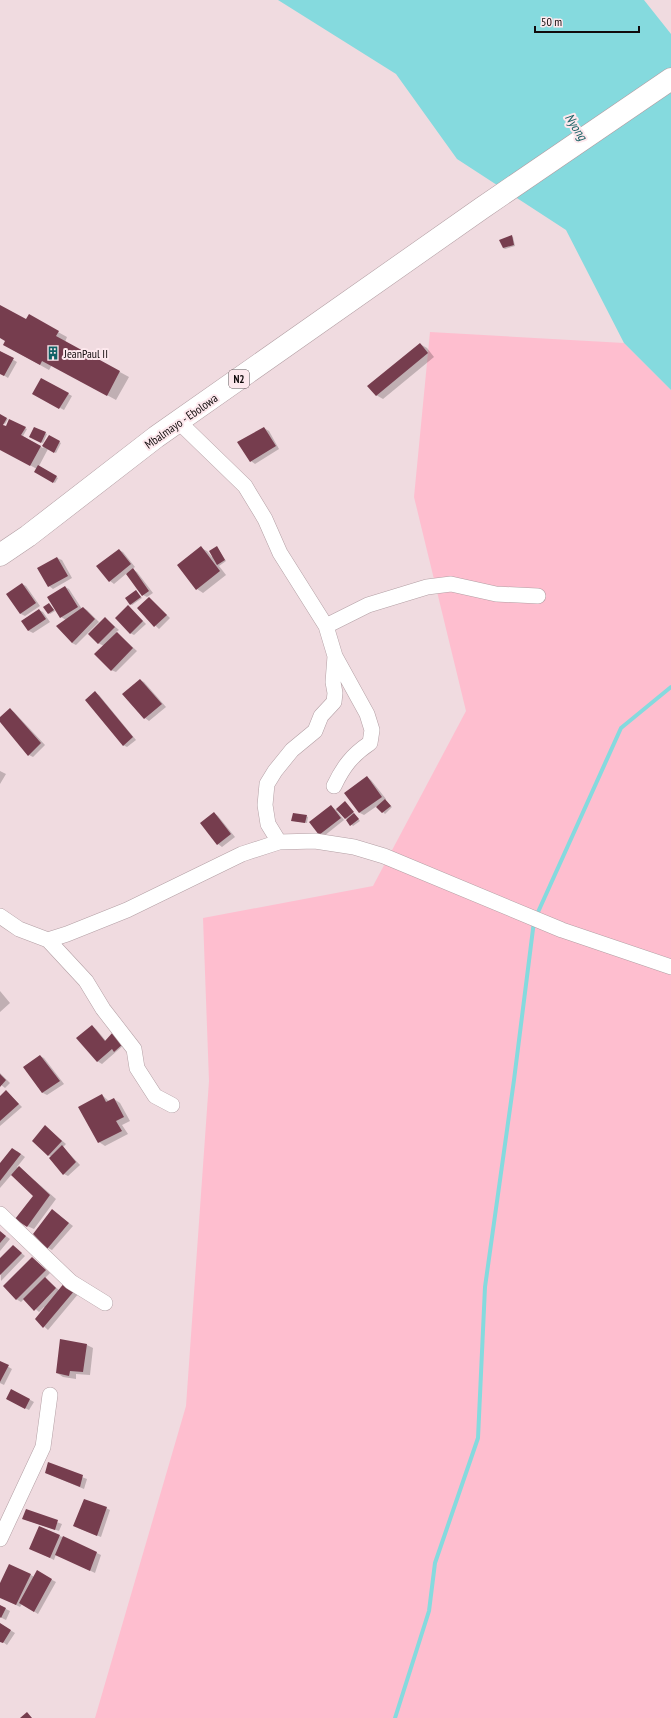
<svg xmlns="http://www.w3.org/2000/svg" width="671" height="1718" font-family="'PT Sans Narrow',sans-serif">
<rect width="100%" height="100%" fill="#f0dbe0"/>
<!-- green -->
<path fill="#febecf" d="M430 332 624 343 671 390V1718H95L186 1406 209 1081 203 918 373 886 466 711 414 497Z"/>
<!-- water -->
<path fill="#85dade" d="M278 0H644L671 34V390L624 343 566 230 457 159 396 74Z"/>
<!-- shadow -->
<path fill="#0003" d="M511 236 513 237 515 246 505 249 503 248Z
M0 306 26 321 29 316 67 337 65 342 129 377 116 400 52 365 49 370 13 350 7 341 0 337Z
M420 344 427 348 434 357 383 399 376 395Z
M0 352 17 362 8 378 0 373Z
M42 379 72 396 64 410 34 394Z
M0 415 8 419 5 424 0 422Z
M10 420 27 429 23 436 43 448 49 436 61 443 56 453 48 449 39 466 58 478 55 483 35 472 37 469 0 449V424L6 428Z
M34 428 47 434 43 443 30 437Z
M264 428 269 431 279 449 255 464 251 461Z
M217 547 226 561 219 566 226 575 203 593 197 589 201 548 207 551 212 557Z
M119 550 123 552 135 567 132 569 137 572 153 593 147 597 143 595 127 573 114 584 110 581Z
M57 558 62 560 72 578 53 589 49 586Z
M22 584 26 586 40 606 25 616 21 614 7 594Z
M65 587 69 589 82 609 83 608 87 610 99 622 76 645 72 643 66 620 61 617Z
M136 591 142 598 132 605 130 604Z
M149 598 170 618 159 629 138 609Z
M49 604 55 611 50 614 48 613Z
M128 606 146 624 134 635 130 633Z
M39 610 43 612 50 622 33 633 29 631 22 621Z
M106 619 119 630 116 632 137 651 116 672 111 670 104 646 98 643Z
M140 680 144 682 166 707 149 721 145 718 124 694Z
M95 693 99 695 136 740 127 747 123 745Z
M10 710 14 712 45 745 33 757 29 755 0 720V718Z
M0 771 6 774 0 784Z
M367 777 371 780 386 799 385 800 392 807 385 814 377 806 364 815 360 813 345 793Z
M345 803 360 821 353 826 338 810 337 811 344 820 324 836 320 834 331 806 336 810Z
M214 813 218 816 235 837 222 847 218 844 201 823Z
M306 816 308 817 307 823 294 821Z
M0 991 10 1003 0 1012Z
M92 1026 96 1029 106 1041 125 1044 102 1064 97 1061Z
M40 1056 44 1058 64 1084 47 1095 43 1093 24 1067Z
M0 1073 10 1083 5 1088 0 1084Z
M6 1091 22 1107 0 1126V1097Z
M102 1095 110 1102 114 1099 120 1103 130 1121 122 1125 128 1134 105 1146 99 1142Z
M45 1126 66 1144 63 1147 80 1165 68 1176 64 1174 52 1157 48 1155Z
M17 1151 25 1157 17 1167 25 1172 56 1199 34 1229 27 1226 34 1196 12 1174 0 1188V1164Z
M56 1213 73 1226 52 1250 48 1248Z
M0 1232 10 1239 0 1251Z
M13 1246 25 1256 1 1281 0 1259Z
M32 1258 50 1273 45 1278 60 1291 65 1284 79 1293 48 1330 36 1319 45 1308 44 1307 39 1312 24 1299 21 1302 16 1299Z
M87 1345 93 1348 90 1375 76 1374V1379L63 1377 57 1373Z
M0 1362 12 1369 4 1385 0 1383Z
M12 1390 34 1402 29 1410 7 1399Z
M48 1464 87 1479 84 1489 46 1473Z
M106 1508 110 1510 101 1537 78 1528Z
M26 1511 62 1524 59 1531 23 1519Z
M60 1536 101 1555 95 1573 56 1554 54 1560 34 1550Z
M37 1572 56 1582 38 1614 22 1604 20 1607 0 1597V1585L31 1575 34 1577Z
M0 1606 10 1611 6 1620 0 1617Z
M0 1624 15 1633 7 1645 0 1640Z"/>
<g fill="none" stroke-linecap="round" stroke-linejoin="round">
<!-- stream -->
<path stroke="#85dade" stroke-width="4" d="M395 1718 429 1611 435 1563 478 1438 485 1287 514 1080 534 921 621 728 671 687"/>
</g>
<!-- building -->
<path fill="#763d4e" d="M512 235 514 245 503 248 499 240Z
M0 305 26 319 29 314 59 331 56 336 120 371 107 396 42 361 40 365 3 345 5 341 0 338Z
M420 343 428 353 376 396 367 386Z
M0 351 14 358 4 376 0 374Z
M41 378 69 393 59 409 32 394Z
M0 414 7 418 3 425 6 426 9 419 26 427 21 435 41 446 30 466 0 450Z
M34 427 46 432 41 443 29 437Z
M264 427 276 446 250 462 237 442Z
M49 435 60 441 54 453 42 446Z
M38 465 57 476 53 483 34 472Z
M201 546 220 571 196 590 177 565Z
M217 546 225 560 217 565 209 551Z
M119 549 131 564 109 582 96 566Z
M57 557 68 576 48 587 37 568Z
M133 568 149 591 142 596 126 574Z
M22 583 36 603 20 614 6 594Z
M65 586 78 607 60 618 47 597Z
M136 590 141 597 130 605 125 598Z
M149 597 167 615 154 627 137 608Z
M49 603 54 610 48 614 43 607Z
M128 605 143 621 130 634 115 618Z
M83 607 95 619 72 643 56 626Z
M39 609 46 619 28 631 21 621Z
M105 617 115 627 98 644 88 634Z
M117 632 133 648 111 671 94 654Z
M140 679 162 704 144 719 122 694Z
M95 691 133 737 123 746 85 700Z
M10 708 41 743 28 756 0 722V717Z
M367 776 382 797 359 813 344 793Z
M385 799 391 806 382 813 376 807Z
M345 801 354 812 345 819 336 809Z
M331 805 341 818 319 835 309 822Z
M214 812 231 834 217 845 200 823Z
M293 813 307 815 305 823 291 821Z
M354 813 359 819 350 826 346 820Z
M92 1025 105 1041 113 1032 124 1043 114 1052 112 1049 97 1062 76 1038Z
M40 1055 60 1081 42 1093 23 1067Z
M0 1074 6 1080 0 1087Z
M6 1090 19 1104 0 1121V1096Z
M102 1094 106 1102 114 1098 124 1117 116 1121 122 1131 98 1143 78 1107Z
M45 1125 62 1141 48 1156 32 1141Z
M62 1145 76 1162 63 1175 49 1158Z
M12 1148 21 1154 0 1181V1163Z
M19 1166 50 1195 27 1227 15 1219 33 1196 11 1175Z
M52 1209 69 1223 47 1249 33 1234Z
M0 1231 6 1236 0 1243Z
M13 1245 22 1253 0 1275V1258Z
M32 1257 46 1270 16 1300 3 1286Z
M45 1277 56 1288 34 1311 23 1299Z
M65 1282 75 1290 43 1328 35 1319Z
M60 1339 87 1344 83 1372 70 1371 69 1376 56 1373Z
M0 1361 9 1365 0 1382Z
M11 1389 30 1399 25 1409 6 1399Z
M48 1462 83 1475 80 1487 45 1473Z
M84 1499 107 1507 97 1536 73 1526Z
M26 1509 58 1520 55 1530 22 1519Z
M39 1526 60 1535 50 1558 29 1549Z
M63 1536 97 1552 90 1571 55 1555Z
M9 1564 31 1574 16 1605 0 1598V1583Z
M37 1570 52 1579 34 1612 19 1603Z
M0 1605 6 1608 1 1618 0 1617Z
M0 1623 11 1630 3 1643 0 1642Z
M27 1712 32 1718H20Z"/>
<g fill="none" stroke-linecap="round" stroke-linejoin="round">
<!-- street casing -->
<g stroke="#b39fa4" stroke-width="16">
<path id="street" d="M179 422 245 486 265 519 280 553 326 626 335 656 333 682 335 693 334 702 321 716 315 731 292 750 275 771 267 784 265 805 268 824 279 842
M326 626 368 605 427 587 451 584 496 594 538 596
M334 786C343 767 352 755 370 743L372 730 367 714 335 656
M0 916 19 929 48 940 67 934 127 910 242 854 279 842 315 841 354 847 384 856 562 930 671 967
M48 940 86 981 103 1009 134 1049 137 1068 155 1096 172 1105
M0 1214 71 1282 105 1303
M0 1539 43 1447 50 1395"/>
</g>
<!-- highway casing -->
<g stroke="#b39fa4" stroke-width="23">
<path id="highway" d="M0 555 28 536 156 437 482 208 671 79"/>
</g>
<!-- street -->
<use href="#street" stroke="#fff" stroke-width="15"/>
<!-- highway -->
<use href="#highway" stroke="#fff" stroke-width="22"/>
</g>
<!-- icons -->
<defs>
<g id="building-bare" transform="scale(1.08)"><path d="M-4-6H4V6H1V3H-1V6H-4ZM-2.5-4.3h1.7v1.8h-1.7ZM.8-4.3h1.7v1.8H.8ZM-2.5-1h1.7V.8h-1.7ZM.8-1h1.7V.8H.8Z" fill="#116266" stroke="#fde8ed" stroke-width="2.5" paint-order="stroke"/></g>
</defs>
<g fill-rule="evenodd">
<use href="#building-bare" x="53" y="353"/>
</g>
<g text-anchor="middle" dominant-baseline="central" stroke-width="4" stroke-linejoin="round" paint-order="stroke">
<!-- shield labels -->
<rect fill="#fde8ed" stroke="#584d50" stroke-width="1" x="229" y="370" width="20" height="18" rx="3"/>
<g font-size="11" font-weight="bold" fill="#110b0c">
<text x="239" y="379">N2</text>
</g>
<!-- poi labels -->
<g font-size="12" fill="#110b0c" stroke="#fde8ed" text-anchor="start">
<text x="64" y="353">JeanPaul II</text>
</g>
<!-- street labels -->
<g font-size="12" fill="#110b0c" stroke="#fde8ed">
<text transform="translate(181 421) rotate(-35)">Mbalmayo - Ebolowa</text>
</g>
<!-- water labels -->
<g font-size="13" font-style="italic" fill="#1d6366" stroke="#fde8ed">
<text transform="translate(576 127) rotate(57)">Nyong</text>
</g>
</g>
<!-- scale -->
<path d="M535 26v6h104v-6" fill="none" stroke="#110b0c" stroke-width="2"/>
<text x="541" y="26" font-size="12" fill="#110b0c" stroke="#fde8ed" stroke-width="3" paint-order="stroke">50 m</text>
</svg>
